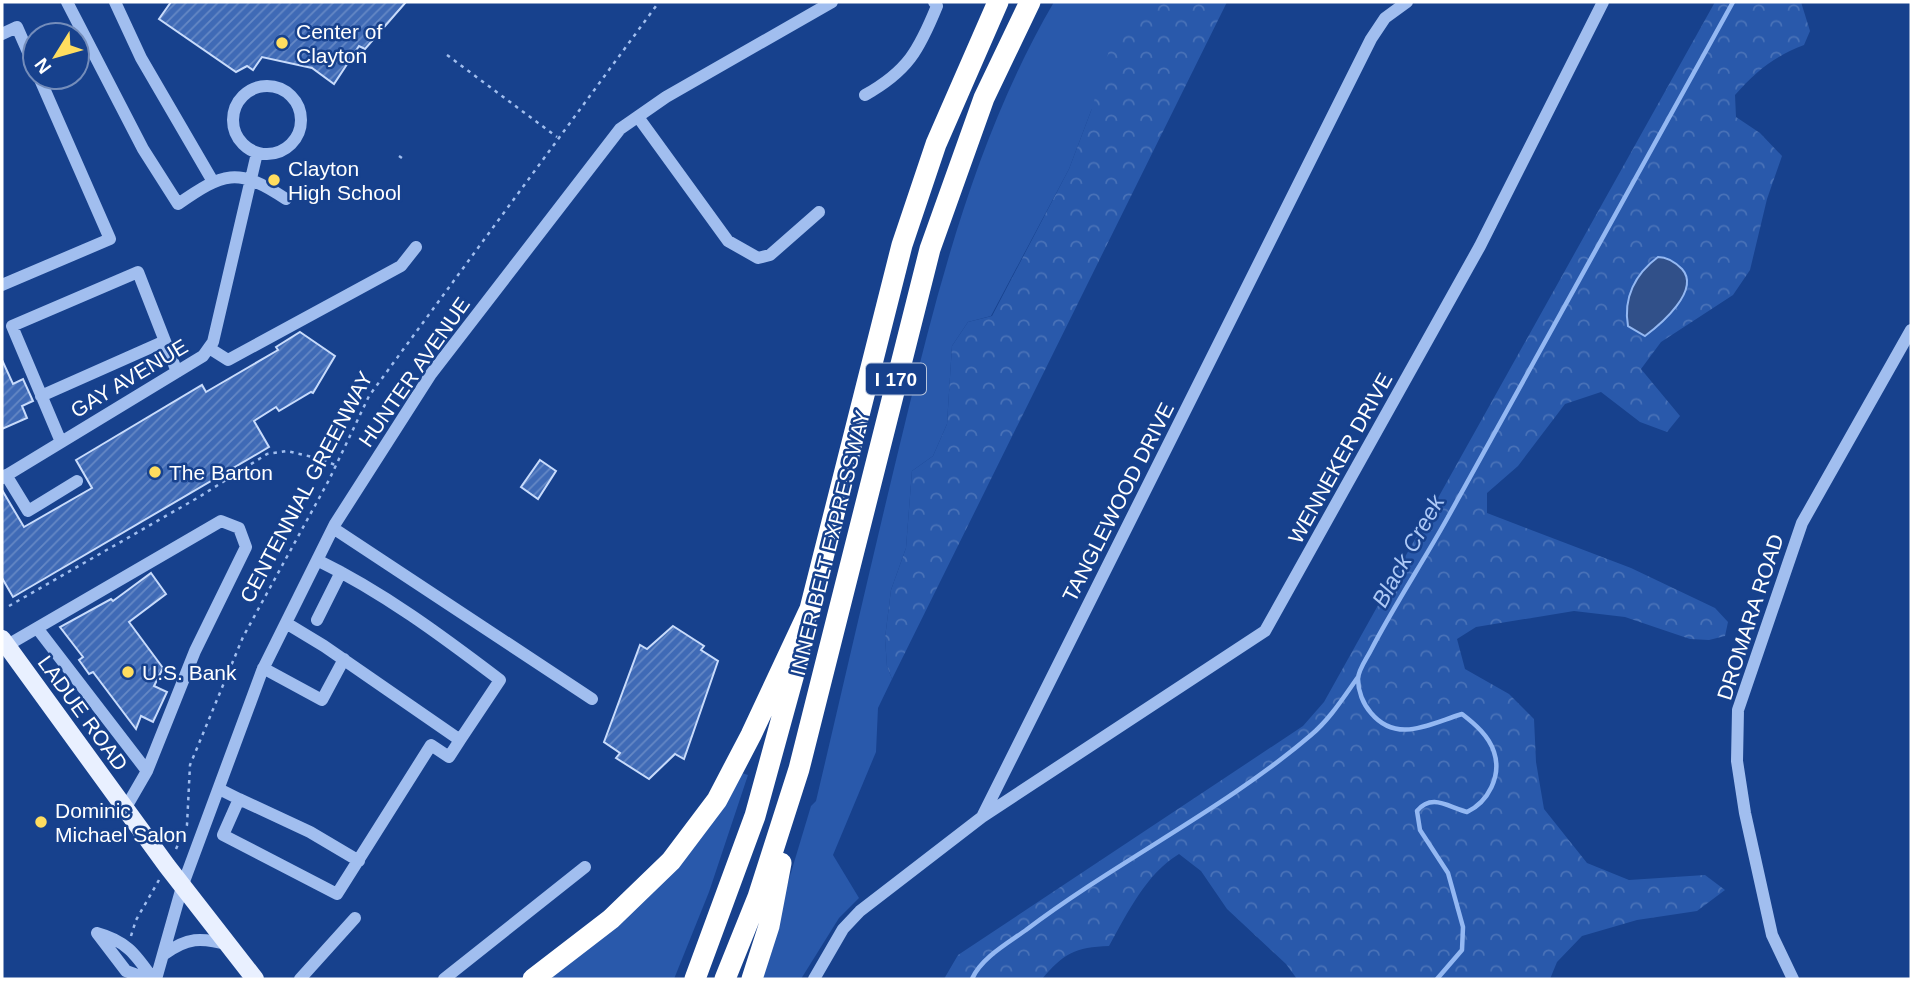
<svg xmlns="http://www.w3.org/2000/svg" width="1913" height="981" font-family="Arial,sans-serif">
<defs>
<pattern id="forest-crowns" width="20" height="18" patternUnits="userSpaceOnUse" patternTransform="scale(1.75)"><rect width="20" height="18" fill="#2959ab"/><path d="M2 6a3 3 0 1 1 6 0M12 15a3 3 0 1 1 6 0" fill="none" stroke="#4972b8"/></pattern>
<pattern id="building-hatch" width="6" height="6" patternUnits="userSpaceOnUse" patternTransform="scale(1.75)"><rect width="6" height="6" fill="#3f6ab6"/><path d="M-1 1l2-2M0 6l6-6M5 7l2-2" fill="none" stroke="#6588c5"/></pattern>
</defs>
<rect width="100%" height="100%" fill="#17418d"/>
<!-- green -->
<path fill="#2959ab" d="M1054 2H1144L1091 111 1069 169 991 316 968 322 952 346 947 424 933 456 912 471 906 548 891 590 885 638 887 666 892 679 878 708 876 752 833 855 859 898 839 918 801 979H759L811 806 816 801C846 674 875 546 906 419 941 276 979 130 1054 2Z
M739 772 748 775 709 892 674 979H542L614 925Z"/>
<!-- forest -->
<path fill="url(#forest-crowns)" d="M1144 2H1227L892 679 887 666 885 638 891 590 906 548 912 471 933 456 947 424 952 346 968 322 992 316 1069 169 1091 111 1111 44Z
M1715 2H1801L1810 31 1804 45C1775 56 1756 71 1735 95L1736 117 1760 133 1782 156 1767 199 1750 270 1733 295 1661 342 1641 369 1680 416 1667 432 1640 422 1601 392 1565 404 1518 466 1487 493V513L1631 568 1715 608 1728 622 1725 636 1709 640 1690 639 1625 617 1574 611 1476 627 1457 639 1465 669 1509 694 1534 719 1536 762 1544 809 1587 863 1629 880 1705 875 1725 890 1697 911 1637 920 1582 936 1557 962 1550 979H1297L1286 964 1227 909 1201 871 1179 854C1146 874 1128 912 1109 946 1075 947 1063 954 1042 979H944L958 955 1303 726 1324 702Z"/>
<!-- water -->
<path fill="#315089" stroke="#94b8f2" stroke-width="2" d="M1658 257C1668 257 1675 262 1682 269 1701 290 1661 324 1645 336L1628 326C1623 298 1635 274 1658 257Z"/>
<g fill="none" stroke-linecap="round" stroke-linejoin="round">
<!-- stream -->
<path stroke="#94b8f2" stroke-width="4.5" d="M972 979C981 958 1008 943 1026 930 1117 861 1226 808 1311 735 1330 719 1343 698 1358 677
M1437 979 1462 950 1463 927 1448 873 1420 830 1417 811C1432 793 1448 807 1467 812 1488 802 1502 776 1494 752 1489 736 1475 724 1462 714 1429 724 1397 744 1371 713 1363 704 1358 691 1358 679 1358 670 1367 658 1371 650 1395 604 1423 562 1448 517 1543 345 1638 173 1733 2"/>
</g>
<!-- building -->
<path fill="url(#building-hatch)" stroke="#c8dbfb" stroke-width="2" d="M171 2H406L365 49 359 46 334 84 312 68 262 57 253 70 247 66 236 72 159 19Z
M300 332 335 356 313 393 311 392 279 411 276 407 254 421 269 447 13 597 2 578V490L24 527 92 488 76 460 202 385 206 392 278 350 276 347Z
M2 360 13 384 23 379 33 401 22 406 27 418 2 429Z
M540 460 556 471 538 499 521 487Z
M151 573 166 594 129 622 163 668 154 686 167 692 153 722 141 716 136 729 93 672 89 674 79 660 83 657 60 627 111 599 113 601Z
M673 626 704 646 701 650 718 661 684 759 675 754 649 779 616 758 620 753 604 742 640 645 647 649Z"/>
<g fill="none" stroke-linecap="round" stroke-linejoin="round">
<!-- path -->
<path stroke="#a1beef" stroke-width="2.5" stroke-dasharray="3.5 5" stroke-linecap="butt" d="M447 55 557 137
M399 156 405 160
M9 606 199 497 267 454 287 451 321 459 335 465
M176 849 187 825 190 765 243 637 329 480 369 396 659 2
M131 936 136 920 159 880"/>
<!-- minor -->
<path stroke="#a1beef" stroke-width="12" d="M67 2 143 149 178 204C223 173 237 166 286 199
M115 2 141 58 212 180
M2 34 17 27 35 68
M233 120a34 34 0 1 1 68 0a34 34 0 1 1-68 0Z
M865 95C908 71 919 50 937 6L934 2
M638 117 728 241 758 258 770 255 819 212
M2 285 110 239 39 77
M209 348 228 360 401 266 416 247
M41 396 165 341
M61 442 12 326 138 272 177 372
M6 475 28 511 77 481
M2 478 203 356 213 342 257 153
M333 528 592 699
M317 620 341 572
M286 623 324 646 460 740 500 680C442 636 383 592 317 560
M37 628 147 771
M6 646 221 521 239 528 246 547 195 651 147 771 125 809
M263 668 322 700 344 659
M219 789 239 799 223 835 337 894 431 745 449 757 460 740
M239 799 310 832 359 861
M982 817 1265 631 1480 246 1603 2
M97 933C127 941 136 955 153 979
M97 933 126 971 148 979
M163 955C187 937 201 937 230 945
M156 979 182 887 262 671 335 524 431 374 620 129 666 97 832 2
M300 979 355 918
M444 979 585 867
M814 979 843 929 860 911 982 817 1371 39 1385 18 1407 2
M1793 979 1772 935 1745 813 1737 761 1738 710 1802 523 1911 330"/>
<!-- major -->
<path stroke="#e9f0ff" stroke-width="18" d="M2 639 167 866 255 979"/>
<!-- highway -->
<path stroke="#fff" stroke-width="21" d="M533 979 611 919 671 861 717 800 751 735 810 609 902 245 936 144 998 2
M695 979 755 816 800 652
M725 979 758 897 799 769 930 249 984 98 1030 2
M752 979 769 926 781 863"/>
</g>
<!-- markers -->
<g fill="#ffdd5f" stroke="#17418d" stroke-width="2.5">
<circle cx="282" cy="43" r="7"/>
<circle cx="274" cy="180" r="7"/>
<circle cx="155" cy="472" r="7"/>
<circle cx="128" cy="672" r="7"/>
<circle cx="41" cy="822" r="7"/>
</g>
<g text-anchor="middle" dominant-baseline="central" stroke-width="5" stroke-linejoin="round" paint-order="stroke">
<!-- shield labels -->
<rect fill="#17418d" stroke="#b9c6dd" stroke-width="2" x="866" y="363.5" width="60" height="31" rx="5"/>
<g font-size="19" font-weight="bold" fill="#fff">
<text x="896" y="379">I 170</text>
</g>
<!-- poi labels -->
<g font-size="21" fill="#fff" stroke="#17418d" text-anchor="start">
<text x="296" y="31">Center of<tspan x="296" dy="24">Clayton</tspan></text>
<text x="288" y="168">Clayton<tspan x="288" dy="24">High School</tspan></text>
<text x="169" y="472">The Barton</text>
<text x="142" y="672">U.S. Bank</text>
<text x="55" y="810">Dominic<tspan x="55" dy="24">Michael Salon</tspan></text>
</g>
<!-- street labels -->
<g font-size="21" fill="#fff" stroke="#17418d">
<text transform="translate(414 372) rotate(-55)">HUNTER AVENUE</text>
<text transform="translate(129 378) rotate(-31)">GAY AVENUE</text>
<text transform="translate(1340 458) rotate(-61)">WENNEKER DRIVE</text>
<text transform="translate(306 487) rotate(-62)">CENTENNIAL GREENWAY</text>
<text transform="translate(1118 502) rotate(-63)">TANGLEWOOD DRIVE</text>
<text transform="translate(830 543) rotate(-76)">INNER BELT EXPRESSWAY</text>
<text transform="translate(1750 617) rotate(-72)">DROMARA ROAD</text>
<text transform="translate(83 713) rotate(54)">LADUE ROAD</text>
</g>
<!-- water labels -->
<g font-size="23" font-style="italic" fill="#adc9f6" stroke="#17418d">
<text transform="translate(1408 551) rotate(-61)">Black Creek</text>
</g>
</g>
<!-- border -->
<rect width="1913" height="981" fill="none" stroke="#ffffff" stroke-width="7"/>
<!-- north arrow -->
<g transform="translate(56 56) rotate(233)"><circle r="33" fill="#17418d" stroke="#748dbb" stroke-width="2"/>
<path d="M0-5L12 26L0 18L-12 26Z" fill="#ffdd5f"/>
<text y="-10" font-size="19" font-weight="bold" text-anchor="middle" fill="#ffffff">N</text>
</g>
</svg>
